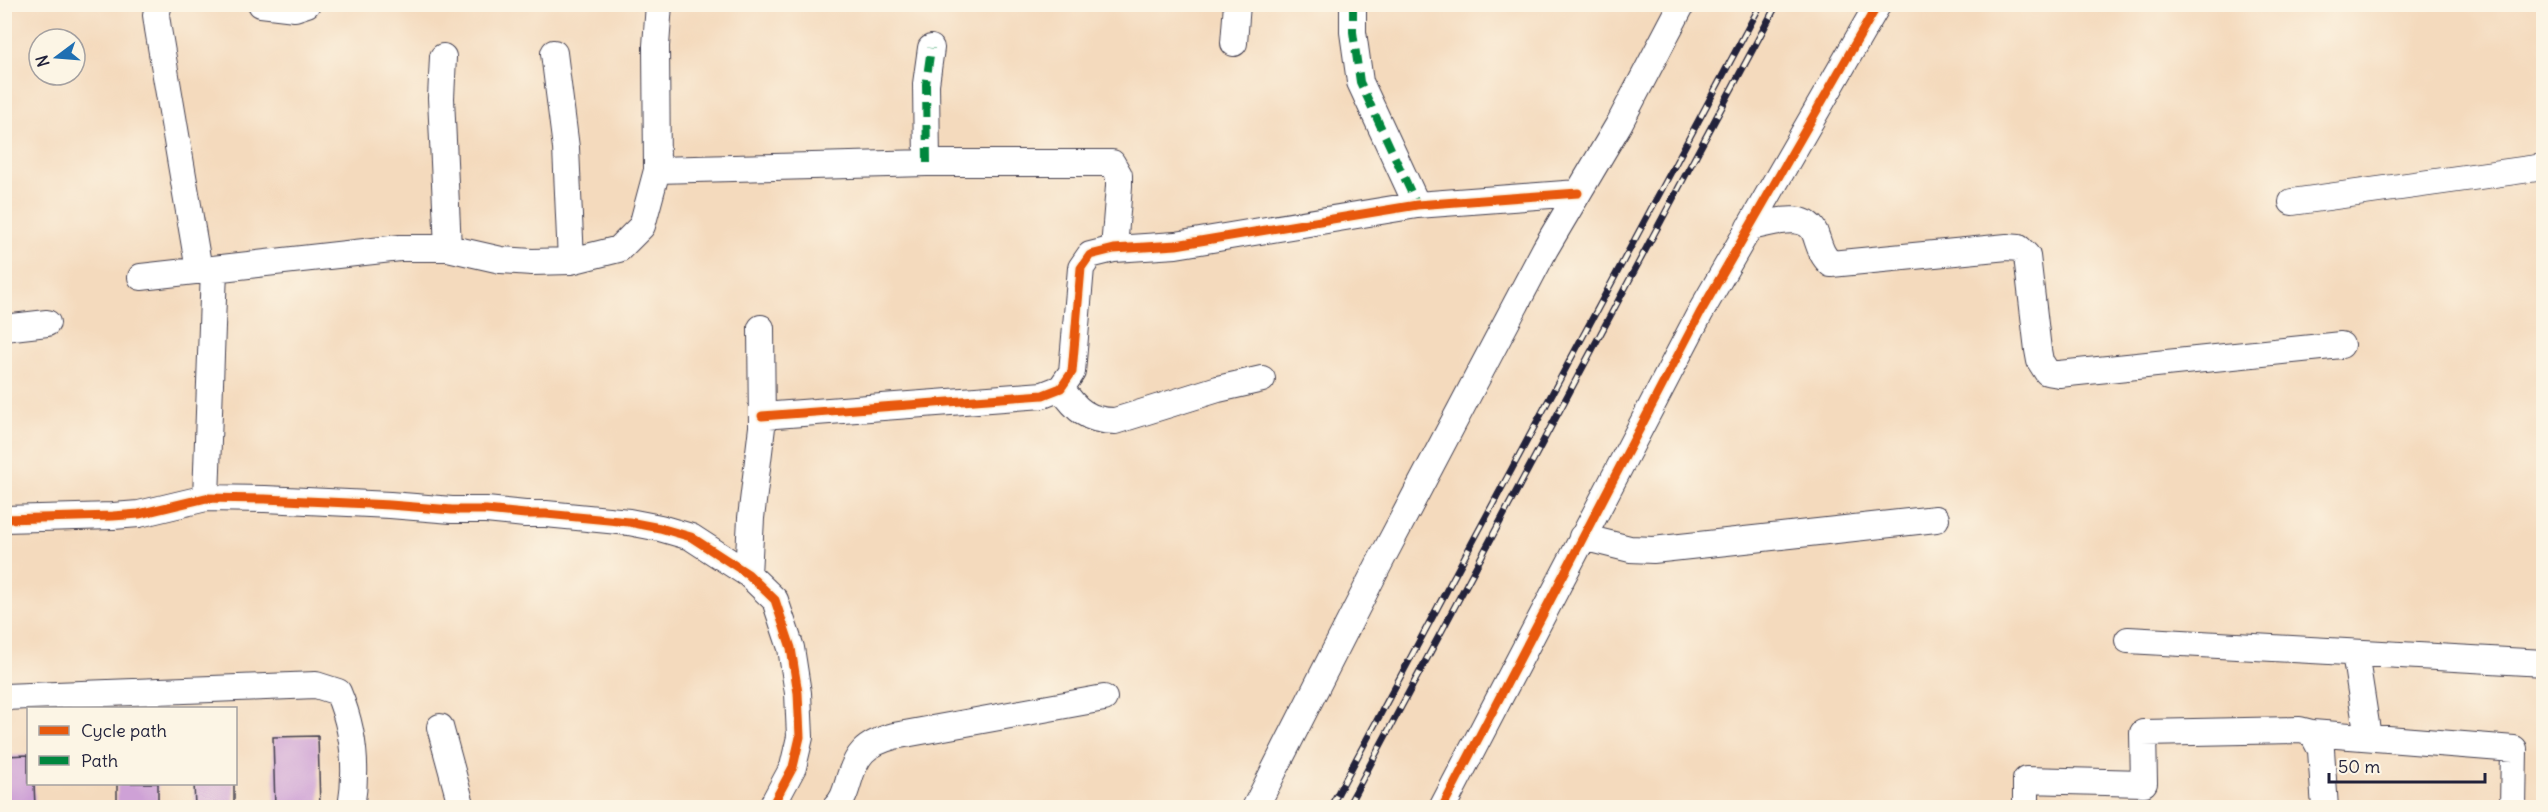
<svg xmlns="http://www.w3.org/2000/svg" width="2548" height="812" font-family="Delius,sans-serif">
<rect width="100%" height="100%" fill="#fcf5e5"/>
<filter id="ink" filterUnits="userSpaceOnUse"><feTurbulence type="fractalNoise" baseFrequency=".0167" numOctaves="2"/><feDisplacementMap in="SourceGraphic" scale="12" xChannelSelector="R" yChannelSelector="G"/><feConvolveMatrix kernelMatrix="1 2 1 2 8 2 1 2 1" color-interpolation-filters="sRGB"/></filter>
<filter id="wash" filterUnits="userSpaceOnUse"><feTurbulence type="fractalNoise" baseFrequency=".008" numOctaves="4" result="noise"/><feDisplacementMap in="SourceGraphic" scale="24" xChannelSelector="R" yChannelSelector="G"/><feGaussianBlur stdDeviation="1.35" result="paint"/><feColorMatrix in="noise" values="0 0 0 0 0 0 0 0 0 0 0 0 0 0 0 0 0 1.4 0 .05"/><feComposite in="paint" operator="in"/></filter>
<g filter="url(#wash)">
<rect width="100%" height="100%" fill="#f4dabd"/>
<g id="blocks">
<!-- building -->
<path fill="#cea1d6" d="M318 736 320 807H275L273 737Z
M28 755V783H34L35 807H4V756Z
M117 783H158V807H117Z
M194 783H234V807H195Z"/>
</g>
</g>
<g filter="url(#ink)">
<use href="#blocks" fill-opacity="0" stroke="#423e4e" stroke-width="1.5"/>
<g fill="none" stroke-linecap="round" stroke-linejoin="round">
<!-- minor casing -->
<g stroke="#423e4e" stroke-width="28">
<path id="minor" d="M159 4 156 15 158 29 199 270
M261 4 295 8 307 4
M1353 4V32L1360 82 1417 205
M1234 43 1237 4
M554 53 566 148 571 261
M443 57 441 98 448 248
M927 163 926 84 931 48
M657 170 927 163H1112L1119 175V186L1114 249
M2292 202 2544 167
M1749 227C1769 224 1808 209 1816 236 1820 248 1822 256 1831 264L2007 247 2019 248 2027 256 2038 350 2040 361 2047 372 2059 374 2341 345
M141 277 400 248H448L501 260 532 262 571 261 619 249 642 226 657 170 656 46 659 4
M4 328 47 323
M1061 388C1076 410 1088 421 1115 421L1218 389 1262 379
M762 416 1043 395 1061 388 1072 372 1081 268 1090 255 1114 249 1176 245 1417 205 1578 193
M206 498 214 269
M4 519 113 516 139 514 206 498 265 499 390 505 452 510H486L525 514H546L629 522 660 528 691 537 748 574 775 600 791 648 798 693 800 737 793 767 771 808
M1582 537 1630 549 1653 550 1936 519
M748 574 751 518 762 427 761 328
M2128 640 2544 663
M2355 653 2368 737
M4 697 316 685 338 692C354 730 358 767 351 808
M440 727 462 808
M2312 733 2514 749 2513 808
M835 808C843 800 845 793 848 783 856 754 865 744 894 736L1104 698
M1255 808 1380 562 1545 249 1619 124 1682 4
M1442 808 1700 313 1878 4
M2026 808V780L2144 783 2143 733 2300 730 2312 733 2321 750 2325 808"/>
</g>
<!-- minor -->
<use href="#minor" stroke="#fff" stroke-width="26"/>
<!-- rail casing -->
<g stroke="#22223b" stroke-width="7">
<path id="rail" d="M1330 808 1761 4
M1347 808 1777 4"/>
</g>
<!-- rail -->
<use href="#rail" stroke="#fcf5e5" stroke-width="4.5" stroke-dasharray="14" stroke-linecap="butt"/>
<!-- quiet -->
<path stroke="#00873e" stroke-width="8" stroke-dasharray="15 8" stroke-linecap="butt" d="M1353 4V32L1360 82 1417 205
M927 163 926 84 931 48"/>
<!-- cycleway casing -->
<g stroke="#fcf5e5" stroke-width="13">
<path id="cycleway" d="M762 416 1043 395 1061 388 1072 372 1081 268 1090 255 1114 249 1176 245 1417 205 1578 193
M4 519 113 516 139 514 206 498 265 499 390 505 452 510H486L525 514H546L629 522 660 528 691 537 748 574 775 600 791 648 798 693 800 737 793 767 771 808
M1442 808 1700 313 1878 4"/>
</g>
<!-- cycleway -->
<use href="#cycleway" stroke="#e8590c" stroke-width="9"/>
</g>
</g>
<!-- margin -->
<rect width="2548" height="812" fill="none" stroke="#fcf5e5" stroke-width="24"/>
<!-- legend -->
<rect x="27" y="707" width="210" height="78" fill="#fcf5e5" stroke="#a5a1a1" stroke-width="1.5"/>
<rect x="39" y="726" width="30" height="9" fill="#e8590c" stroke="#a5a1a1" stroke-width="1.5"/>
<text x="81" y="737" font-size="18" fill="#22223b">Cycle path</text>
<rect x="39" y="756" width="30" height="9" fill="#00873e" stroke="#a5a1a1" stroke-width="1.5"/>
<text x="81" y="767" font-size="18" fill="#22223b">Path</text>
<!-- north arrow -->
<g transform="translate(57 57) rotate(254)"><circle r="28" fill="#fcf5e5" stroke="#a5a1a1" stroke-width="1.5"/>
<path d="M0-4.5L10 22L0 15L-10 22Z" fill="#1f6fb2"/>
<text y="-9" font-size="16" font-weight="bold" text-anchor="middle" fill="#22223b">N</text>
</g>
<!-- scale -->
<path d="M2329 773v9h156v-9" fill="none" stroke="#22223b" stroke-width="3"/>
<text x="2338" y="773" font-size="18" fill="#22223b" stroke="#fcf5e5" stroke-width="4.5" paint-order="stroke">50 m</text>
</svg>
